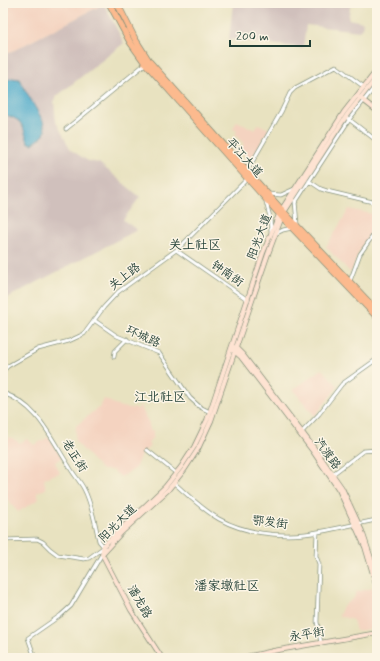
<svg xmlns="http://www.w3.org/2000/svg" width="380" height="661" font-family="Mynerve,'LXGW WenKai TC',sans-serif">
<rect width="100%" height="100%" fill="#fcf5e5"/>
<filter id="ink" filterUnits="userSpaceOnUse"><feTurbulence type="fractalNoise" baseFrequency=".025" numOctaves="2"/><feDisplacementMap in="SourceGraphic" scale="8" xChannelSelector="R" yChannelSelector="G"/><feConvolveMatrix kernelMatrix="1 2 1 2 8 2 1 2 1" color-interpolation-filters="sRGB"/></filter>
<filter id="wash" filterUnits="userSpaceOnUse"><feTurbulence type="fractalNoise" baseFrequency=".012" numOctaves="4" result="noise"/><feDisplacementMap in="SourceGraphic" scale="16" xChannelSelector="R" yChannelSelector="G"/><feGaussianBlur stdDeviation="0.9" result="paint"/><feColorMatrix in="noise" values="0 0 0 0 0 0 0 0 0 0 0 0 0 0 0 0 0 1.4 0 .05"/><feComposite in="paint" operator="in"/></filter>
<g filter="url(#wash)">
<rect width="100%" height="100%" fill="#e8e2c0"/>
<!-- built -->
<path fill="#f4d3c0" d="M3 3H103L104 4 3 56Z
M237 121 255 130 258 124 269 129 251 161 239 150 244 144 235 135 237 131 233 129Z
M349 209 377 215V227L359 252 351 273 326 247Z
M322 369 338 386 315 416 293 390Z
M104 399 121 407 138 409 140 405 149 424V431H153V437L148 444 150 446 140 456 135 469 121 477 112 470H102L75 441 76 426 96 409 100 408Z
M10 437 20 443 27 439 34 445 49 437 62 458 55 462 60 473 47 477 44 480 46 489 37 492 39 499 18 512 3 494V443Z
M373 588 377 609V628L356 631 353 620 339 616 343 606 354 598 356 592Z"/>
<!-- industrial -->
<path fill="#d0c0bc" d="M223 3H351L348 19 363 22 362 28 359 31 306 25 303 48 229 39 233 4Z
M104 4 124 43 57 96 54 102 56 122 71 150 88 161 99 163 140 197 123 220 137 230 3 300V56Z"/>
<!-- water -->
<path fill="#4daacb" stroke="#367480" d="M12 78 19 79 43 121 45 130 44 135 38 140 32 144 28 142C22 124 23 120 3 114V82Z"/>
</g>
<g filter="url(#ink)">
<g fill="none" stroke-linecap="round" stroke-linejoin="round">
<!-- street casing -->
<g stroke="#84907a" stroke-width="4.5">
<path id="street" d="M346 117 377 141
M66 129 145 64
M247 171 281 112 290 93 295 88 336 66 364 87
M309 181 321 189 327 191 377 203
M269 194 281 195 294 189
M295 201 297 224
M266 202 270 217 271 232
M295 203 351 117 377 84
M275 234 283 230 292 228
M176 250 248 300
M350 281 360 254 377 230
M94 320 117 336 159 353 190 398 200 407 210 412
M114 357 115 351 127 339
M3 371 8 366 38 349 69 341 84 334 104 307 118 292 179 248 247 179
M3 393C38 405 50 437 69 466 73 474 80 481 84 489 92 504 95 524 99 541L104 547 89 558 84 559 58 555 50 549 43 542 37 539 3 540
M302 432 319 414 342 384 377 359
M147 450 176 473
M333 474 363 451 377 450
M174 483C188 495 203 510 219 519 244 533 277 537 305 534 329 531 353 524 377 520
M317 532 316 556 319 564 317 622 321 643
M35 658 28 638 61 615 71 606 102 554"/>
</g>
<!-- secondary casing -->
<g stroke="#84907a" stroke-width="5.5">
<path id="secondary" d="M359 97 377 111
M235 347 243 355 314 448 342 488 362 531 377 576
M233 350 241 357 312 450 339 490 365 547 377 588
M103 553 122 532 168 490 185 469 198 449 211 421 268 254 283 214 347 115 377 77
M102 554 104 545 165 487 181 467 194 447 207 420 263 253 280 212 344 112 377 70
M102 554 131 610 162 658
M241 658 273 651 377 633"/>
</g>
<!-- highway casing -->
<g stroke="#84907a" stroke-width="7">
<path id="highway" d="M109 3 130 42 145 63 281 216 377 317
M117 3 135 39 149 61 281 209 377 311"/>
</g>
<!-- street -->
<use href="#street" stroke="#fff" stroke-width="3"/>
<!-- secondary -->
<use href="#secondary" stroke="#fee3d2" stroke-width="4"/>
<!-- highway -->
<use href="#highway" stroke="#fcba8e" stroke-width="5.5"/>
</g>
</g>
<g text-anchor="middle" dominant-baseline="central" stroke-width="3" stroke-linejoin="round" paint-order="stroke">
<!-- street labels -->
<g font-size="12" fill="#1f3d34" stroke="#fcf5e5">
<text transform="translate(244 158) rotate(48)">平江大道</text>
<text transform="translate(260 237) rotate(-69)">阳光大道</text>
<text transform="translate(227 274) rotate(35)">钟南街</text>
<text transform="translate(125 277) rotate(-38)">关上路</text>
<text transform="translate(143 337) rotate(24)">环城路</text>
<text transform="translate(327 454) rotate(54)">汽渡路</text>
<text transform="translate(74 456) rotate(58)">老正街</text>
<text transform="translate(270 523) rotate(7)">鄂发街</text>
<text transform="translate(118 524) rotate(-45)">阳光大道</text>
<text transform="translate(139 602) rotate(60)">潘龙路</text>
<text transform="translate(307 635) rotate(-10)">永平街</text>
</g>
<!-- neighbourhood labels -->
<g font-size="13" fill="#1f3d34" stroke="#fcf5e5">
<text x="195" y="245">关上社区</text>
<text x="160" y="397">江北社区</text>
<text x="227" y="586">潘家墩社区</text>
</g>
</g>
<!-- margin -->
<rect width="380" height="661" fill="none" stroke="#fcf5e5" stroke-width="16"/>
<!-- scale -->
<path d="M230 40v6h80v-6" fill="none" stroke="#1f3d34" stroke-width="2"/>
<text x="236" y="40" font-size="12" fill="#1f3d34" stroke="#fcf5e5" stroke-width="3" paint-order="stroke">200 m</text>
</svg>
